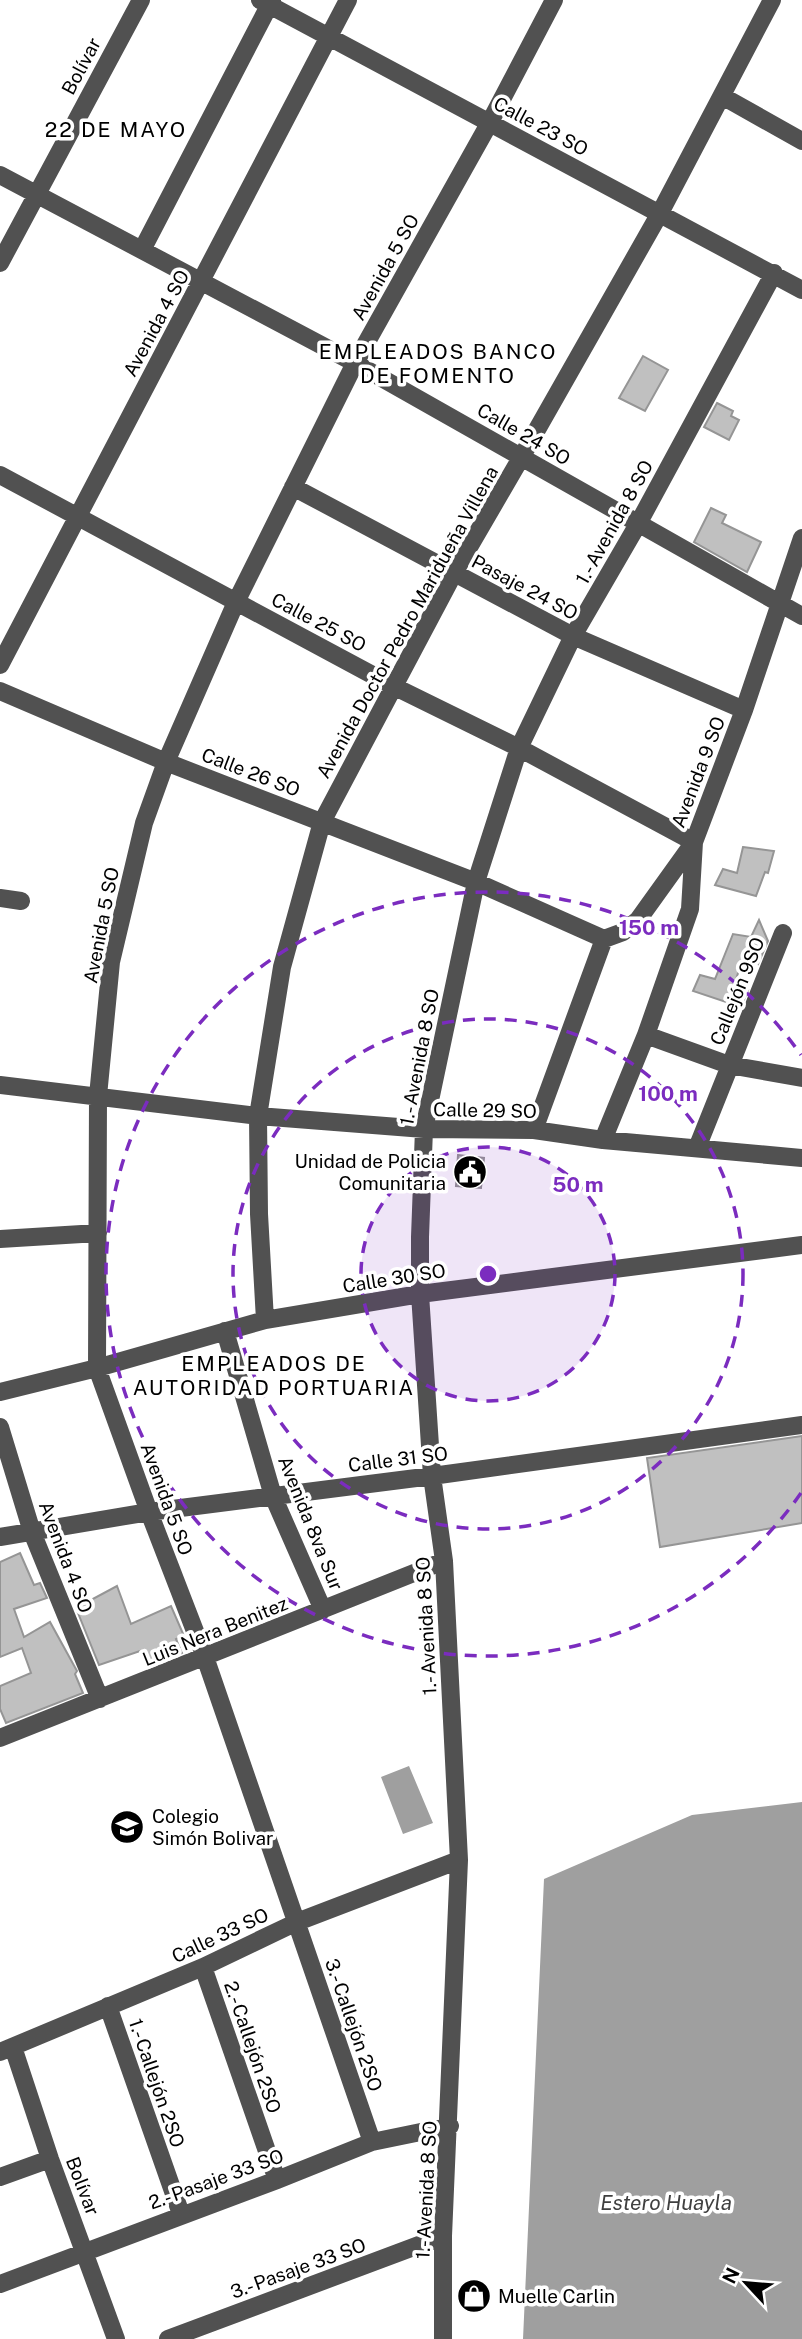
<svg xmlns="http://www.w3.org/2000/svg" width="802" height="2339" font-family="'Public Sans',sans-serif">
<rect width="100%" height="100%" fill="#fff"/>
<!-- water -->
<path fill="#9f9f9f" d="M409 1766 433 1823 403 1834 381 1777Z
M802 1802V2339H523L544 1879 692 1815Z"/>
<!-- building -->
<path fill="#c0c0c0" stroke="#959595" stroke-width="2" d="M643 356 668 370 645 411 619 398Z
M717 403 733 411 731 416 739 420 729 440 704 427Z
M711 508 726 515 722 523 761 542 747 572 694 542Z
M743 847 774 851 768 873 765 872 756 896 715 885 723 869 737 873Z
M759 920 768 941 758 964 744 956 734 985 748 990 741 1007 693 991 700 975 715 979 733 934 751 937Z
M458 1155 484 1158 481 1188 456 1186Z
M802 1436V1523L660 1547 647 1458Z
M20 1553 34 1585 40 1583 47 1598 14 1609 24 1637 50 1622 77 1671 75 1674 83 1693 6 1723 0 1709V1686L31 1673 22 1648 0 1657V1562Z
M117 1586 131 1624 171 1606 184 1636 176 1639 182 1653 147 1667 140 1651 99 1665 76 1608Z"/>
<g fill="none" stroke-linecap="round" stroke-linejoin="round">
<!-- minor -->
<path stroke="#515151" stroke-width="18" d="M260 0 802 290
M722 96 802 141
M0 175 355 363 802 616
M142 250 272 0
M0 263 141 0
M0 475 393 686 519 748 694 842 638 920 623 932 604 939 534 1130
M293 487 573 636 744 710
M0 665 348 0
M0 691 166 762 476 882 604 939
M0 898 21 901
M646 1035 729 1065 802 1078
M0 1085 258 1116 424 1129 534 1130 603 1140 802 1158
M603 1140 646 1035 690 909 694 842 744 710 802 538
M697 1148 783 933
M0 1239 98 1233
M265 1320 259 1214 258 1116 282 967 322 822 454 573 522 456 660 213 772 0
M225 1331 273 1496 323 1610
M0 1392 97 1368 265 1320 420 1294 802 1245
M0 1427 32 1532 100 1699
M0 1537 149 1512 432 1476 802 1425
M0 1738 444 1561
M203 1967 277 2180
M108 2006 181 2214
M13 2047 50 2159 116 2339
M0 2052 203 1967 297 1922 459 1860
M372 2142 205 1657 149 1512 97 1368 98 1096 111 962 144 823 166 762 236 602 355 363 490 122 554 0
M0 2177 50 2159
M0 2284 277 2180 372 2142 450 2126
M168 2339 443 2236
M443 2339V2236L459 1860 444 1561 432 1476 420 1294V1237L424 1129 476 882 519 748 573 636 638 524 774 273"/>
</g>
<!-- distance rings -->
<circle cx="488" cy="1274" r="127" fill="#7b2cbf" fill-opacity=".12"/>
<g fill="none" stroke="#7b2cbf" stroke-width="3.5" stroke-dasharray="12 9">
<circle cx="488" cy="1274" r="127"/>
<circle cx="488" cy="1274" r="255"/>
<path d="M801 1493A382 382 0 1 1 801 1055"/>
</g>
<!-- icons -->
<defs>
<g id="civic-disc" transform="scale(1.75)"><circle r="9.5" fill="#000" stroke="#fff"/><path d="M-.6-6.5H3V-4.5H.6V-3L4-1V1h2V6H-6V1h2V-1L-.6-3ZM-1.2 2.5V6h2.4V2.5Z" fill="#fff"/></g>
<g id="school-disc" transform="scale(1.75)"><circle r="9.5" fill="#000" stroke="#fff"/><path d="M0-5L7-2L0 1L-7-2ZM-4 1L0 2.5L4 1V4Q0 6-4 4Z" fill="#fff"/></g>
<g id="shop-disc" transform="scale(1.75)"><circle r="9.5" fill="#000" stroke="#fff"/><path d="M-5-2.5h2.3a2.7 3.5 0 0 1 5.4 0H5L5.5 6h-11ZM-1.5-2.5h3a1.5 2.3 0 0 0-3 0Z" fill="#fff"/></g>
</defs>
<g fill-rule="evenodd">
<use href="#civic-disc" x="470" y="1172"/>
<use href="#school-disc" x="127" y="1827"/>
<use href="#shop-disc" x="474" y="2296"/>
</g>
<g text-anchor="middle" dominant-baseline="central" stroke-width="7" stroke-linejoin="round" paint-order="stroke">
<!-- street labels -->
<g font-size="19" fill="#000" stroke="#fff">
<text transform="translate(81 66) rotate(-62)">Bolívar</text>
<text transform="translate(541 126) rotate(28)">Calle 23 SO</text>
<text transform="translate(385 267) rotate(-61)">Avenida 5 SO</text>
<text transform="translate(156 323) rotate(-62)">Avenida 4 SO</text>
<text transform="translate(524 434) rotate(30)">Calle 24 SO</text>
<text transform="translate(614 522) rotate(-61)">1.- Avenida 8 SO</text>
<text transform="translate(525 587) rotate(28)">Pasaje 24 SO</text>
<text transform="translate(319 622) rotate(28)">Calle 25 SO</text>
<text transform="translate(407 622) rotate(-61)">Avenida Doctor Pedro Maridueña Villena</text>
<text transform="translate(251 772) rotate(21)">Calle 26 SO</text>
<text transform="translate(698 772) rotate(-69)">Avenida 9 SO</text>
<text transform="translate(101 925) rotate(-79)">Avenida 5 SO</text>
<text transform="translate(737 991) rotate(-68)">Callejón 9SO</text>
<text transform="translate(419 1057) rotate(-79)">1.- Avenida 8 SO</text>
<text transform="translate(485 1110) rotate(1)">Calle 29 SO</text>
<text transform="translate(394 1278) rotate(-9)">Calle 30 SO</text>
<text transform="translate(398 1459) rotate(-7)">Calle 31 SO</text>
<text transform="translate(167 1499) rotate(70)">Avenida 5 SO</text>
<text transform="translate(311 1523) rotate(68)">Avenida 8va Sur</text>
<text transform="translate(66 1557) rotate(69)">Avenida 4 SO</text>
<text transform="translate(426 1626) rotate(-93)">1.- Avenida 8 SO</text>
<text transform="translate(215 1631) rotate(-22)">Luis Nera Benitez</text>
<text transform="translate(220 1935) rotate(-25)">Calle 33 SO</text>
<text transform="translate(354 2025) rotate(71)">3.- Callejón 2SO</text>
<text transform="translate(253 2047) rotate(71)">2.- Callejón 2SO</text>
<text transform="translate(157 2083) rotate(71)">1.- Callejón 2SO</text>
<text transform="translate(216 2179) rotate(-20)">2.- Pasaje 33 SO</text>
<text transform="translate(83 2186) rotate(69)">Bolívar</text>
<text transform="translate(426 2190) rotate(-87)">1.- Avenida 8 SO</text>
<text transform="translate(298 2268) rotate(-20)">3.- Pasaje 33 SO</text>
</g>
<!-- poi labels -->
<g font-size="19" fill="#000" stroke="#fff" text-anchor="start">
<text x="446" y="1161" text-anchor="end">Unidad de Policia<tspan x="446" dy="22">Comunitaria</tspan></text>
<text x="152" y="1816">Colegio<tspan x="152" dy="22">Simón Bolivar</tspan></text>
<text x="498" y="2296">Muelle Carlin</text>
</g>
<!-- neighbourhood labels -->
<g font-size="21" letter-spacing="2" fill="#000" stroke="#fff">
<text x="116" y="129">22 DE MAYO</text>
<text x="438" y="351">EMPLEADOS BANCO<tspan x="438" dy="24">DE FOMENTO</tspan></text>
<text x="274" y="1363">EMPLEADOS DE<tspan x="274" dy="24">AUTORIDAD PORTUARIA</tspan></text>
</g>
<!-- water labels -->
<g font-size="21" font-style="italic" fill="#404040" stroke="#fff">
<text x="666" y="2202">Estero Huayla</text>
</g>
</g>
<circle cx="488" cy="1274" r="10" fill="#7b2cbf" stroke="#fff" stroke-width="3.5"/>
<g font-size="21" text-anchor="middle" font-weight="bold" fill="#7b2cbf" stroke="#fff" stroke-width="7" stroke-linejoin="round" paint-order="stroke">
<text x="649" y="935">150 m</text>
<text x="668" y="1101">100 m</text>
<text x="578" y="1192">50 m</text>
</g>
<!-- north arrow -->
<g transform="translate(746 2283) rotate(296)" stroke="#ffffff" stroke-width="5" paint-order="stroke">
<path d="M0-5L12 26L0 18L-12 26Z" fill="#000000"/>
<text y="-10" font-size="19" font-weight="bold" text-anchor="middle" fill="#000000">N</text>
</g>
</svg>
